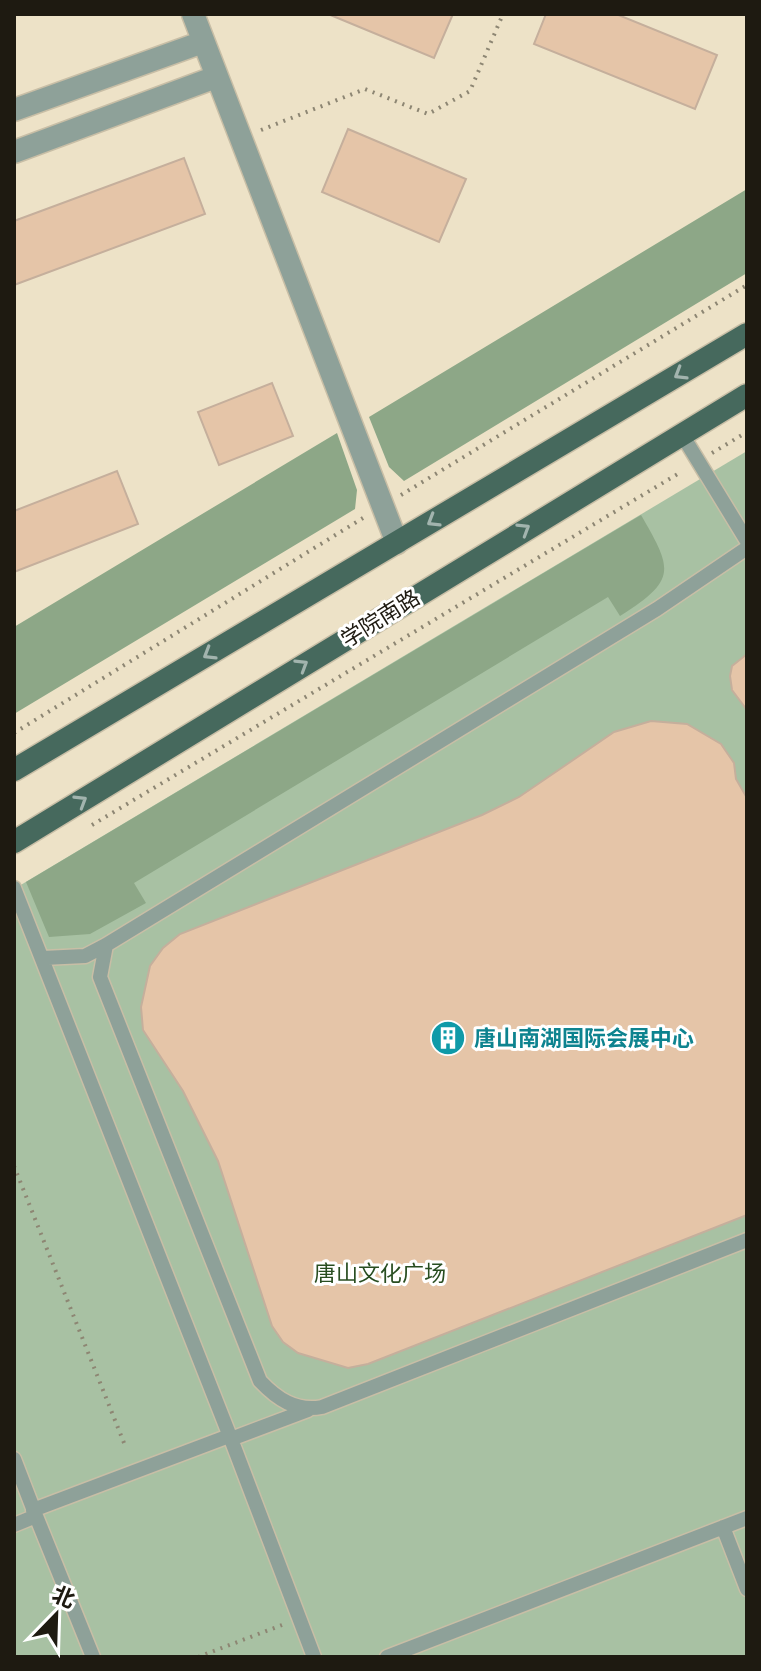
<svg xmlns="http://www.w3.org/2000/svg" width="761" height="1671" font-family="Quicksand,'Noto Sans SC',sans-serif">
<rect width="100%" height="100%" fill="#ede2c7"/>
<!-- green -->
<path fill="#a8c1a3" d="M747 451V1657H14V889Z"/>
<!-- forest -->
<path fill="#8da787" d="M747 189V273L404 481 389 467 369 417Z
M337 433 357 490 355 509 14 714V627Z
M641 515C673 570 677 580 620 616L608 597 134 883 146 903 90 934 49 937 26 882Z"/>
<!-- building -->
<path fill="#e5c5a8" stroke="#c5af9c" stroke-width="2" d="M328 14H453L434 58Z
M546 14H616L717 55 695 109 534 44Z
M348 129 466 179 439 242 322 192Z
M184 158 205 214 14 285V221Z
M272 383 293 436 219 465 198 412Z
M117 471 138 524 14 572V511Z
M747 654V710L732 690 730 676 732 666Z
M651 721 687 724 721 744 734 763 736 779 747 798V1215L368 1364 348 1368 298 1353 283 1342 272 1326 218 1161 183 1091 143 1030 141 1007 150 966 163 948 180 934 482 815 519 797 614 732Z"/>
<g fill="none" stroke-linecap="round" stroke-linejoin="round">
<!-- service casing -->
<g stroke="#c8bea6" stroke-width="17">
<path id="service" d="M681 433 747 541
M14 888 231 1439 308 1410
M106 945 100 977 260 1381C277 1399 296 1412 322 1407L747 1240
M43 958 85 956 106 945 657 609 747 548
M231 1439 314 1657
M14 1459 36 1516 14 1525
M33 1510 229 1436
M36 1516 93 1657
M723 1527 747 1589
M387 1657 747 1518"/>
</g>
<!-- minor casing -->
<g stroke="#c8bea6" stroke-width="25">
<path id="minor" d="M193 14 397 543
M14 110 203 42
M14 152 216 77"/>
</g>
<!-- primary casing -->
<g stroke="#c8bea6" stroke-width="25">
<path id="primary" d="M14 770 747 334
M14 842 747 395"/>
</g>
<!-- path -->
<path stroke="#8d8673" stroke-width="4" stroke-dasharray="2 6" stroke-linecap="butt" d="M261 130 365 89 428 114 470 91 503 14
M712 453 747 432
M401 495 747 285
M14 733 363 518
M92 825 681 472
M14 1166 126 1448
M198 1657 282 1625"/>
<!-- service -->
<use href="#service" stroke="#8ea199" stroke-width="14"/>
<!-- minor -->
<use href="#minor" stroke="#8ea199" stroke-width="22"/>
<!-- primary -->
<use href="#primary" stroke="#46695d" stroke-width="22"/>
</g>
<!-- one-way arrows -->
<defs><path id="oneway-chevron" d="M-2-3.5L2.5 0L-2 3.5" fill="none" stroke-width="1.6" stroke-linecap="round" stroke-linejoin="round" transform="scale(2)"/></defs>
<g stroke="#a2b4ae">
<use href="#oneway-chevron" transform="translate(680 374) rotate(149)"/>
<use href="#oneway-chevron" transform="translate(433 521) rotate(149)"/>
<use href="#oneway-chevron" transform="translate(524 529) rotate(-32)"/>
<use href="#oneway-chevron" transform="translate(209 654) rotate(149)"/>
<use href="#oneway-chevron" transform="translate(302 665) rotate(-32)"/>
<use href="#oneway-chevron" transform="translate(81 801) rotate(-32)"/>
</g>
<!-- icons -->
<defs>
<g id="building-disc" transform="scale(1.8)"><circle r="9.5" fill="#0f9aa8" stroke="#fff"/><path d="M-4-6H4V6H1V3H-1V6H-4ZM-2.5-4.3h1.7v1.8h-1.7ZM.8-4.3h1.7v1.8H.8ZM-2.5-1h1.7V.8h-1.7ZM.8-1h1.7V.8H.8Z" fill="#fff"/></g>
</defs>
<g fill-rule="evenodd">
<use href="#building-disc" x="448" y="1038"/>
</g>
<g text-anchor="middle" dominant-baseline="central" stroke-width="6" stroke-linejoin="round" paint-order="stroke">
<!-- street labels -->
<g font-size="22" fill="#1e1a11" stroke="#fff">
<text transform="translate(380 618) rotate(-32)">学院南路</text>
</g>
<!-- culture labels -->
<g font-size="22" font-weight="bold" fill="#0d838f" stroke="#fff" text-anchor="start">
<text x="474" y="1038">唐山南湖国际会展中心</text>
</g>
<!-- park labels -->
<g font-size="22" fill="#284d20" stroke="#fff">
<text x="380" y="1273">唐山文化广场</text>
</g>
</g>
<!-- border -->
<rect width="761" height="1671" fill="none" stroke="#1e1a11" stroke-width="32"/>
<!-- north arrow -->
<g transform="translate(56 1615) rotate(23)" stroke="#ffffff" stroke-width="6" paint-order="stroke">
<path d="M0-6L14 30L0 20L-14 30Z" fill="#1e1a11"/>
<text y="-12" font-size="22" font-weight="bold" text-anchor="middle" fill="#1e1a11">北</text>
</g>
</svg>
